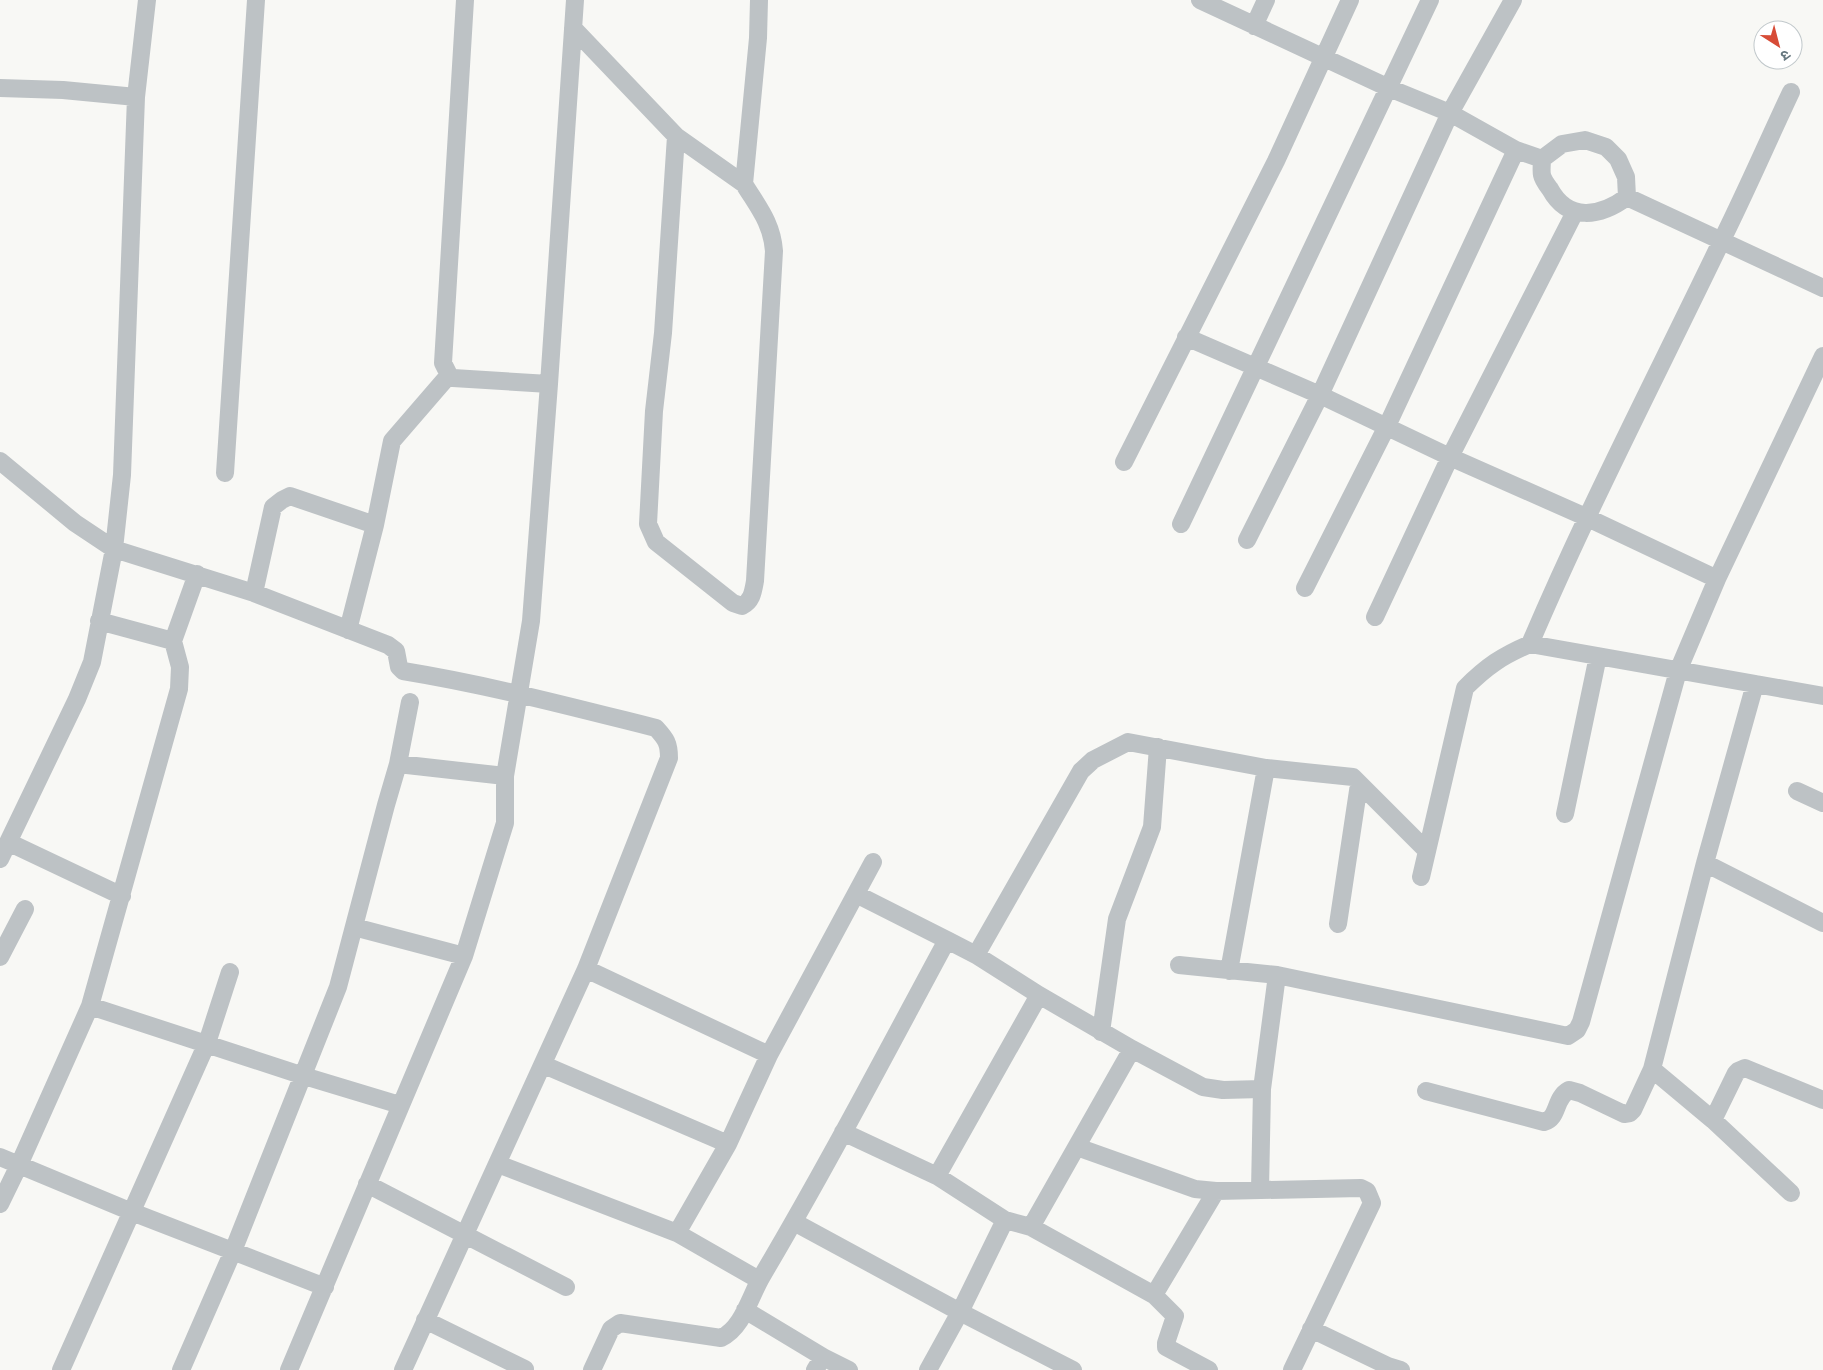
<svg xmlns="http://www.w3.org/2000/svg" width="1823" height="1370" font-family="Montserrat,'Noto Sans Devanagari',sans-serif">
<rect width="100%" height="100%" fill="#f8f8f5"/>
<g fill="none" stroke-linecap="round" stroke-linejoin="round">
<!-- street -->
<path stroke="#bdc2c5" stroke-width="18" d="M465 0 443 363 449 375 453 378 549 384 575 0
M1200 0 1389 88 1450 113 1516 150 1542 159
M1254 26 1266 0
M573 28 676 136 744 184 758 38 759 0
M0 88 63 90 136 97
M676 136 663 333 654 411 648 524 656 542 733 603 742 606C752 601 753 592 755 581L774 251C772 223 758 207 744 184
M1585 140 1606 147 1618 159 1626 177 1627 197C1600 217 1568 222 1550 189 1547 185 1543 180 1542 175 1541 170 1542 164 1542 159L1562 144Z
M1627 197 1823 288
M1186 337 1320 395 1450 457 1588 518 1717 579
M0 461 75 523 114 549 254 593 388 645 396 651 399 667 403 671C489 685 572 707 656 728 666 739 669 743 669 758L586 969 403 1370
M1124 462 1276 161 1350 0
M225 473 256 0
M1181 524 1430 0
M1247 540 1320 395 1450 113 1513 0
M1305 588 1387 426 1516 150
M254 593 273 507 282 500 290 496 375 525
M1375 617 1450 457 1575 212
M99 621 173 641
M348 630 375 525 392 441 449 375
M1530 644C1588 508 1656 377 1720 244 1745 194 1767 143 1791 92
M398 764 505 776
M1797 791 1823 803
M1565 814 1598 656
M8 842 122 896
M0 859 77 699 92 662 114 549 122 475 136 97 147 0
M1705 863 1823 923
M1421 877 1465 688C1487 666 1502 656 1530 644L1823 696
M856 894 947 940
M1338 924 1359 784
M354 927 464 956
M976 955 1081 771 1093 760 1128 742 1266 768 1353 777 1427 851
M0 957 25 909
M1179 965 1277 975 1568 1036 1577 1030 1581 1022 1678 671 1717 579 1823 356
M586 969 769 1055
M1229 971 1266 768
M90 1006 304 1076 400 1105
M1101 1032 1117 919 1152 827 1158 747
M544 1065 728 1144
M1652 1069 1713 1120 1791 1193
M1426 1091 1544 1122C1559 1118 1554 1098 1569 1090L1580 1093 1624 1114 1630 1113 1633 1110 1652 1069 1705 863 1755 684
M1713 1120 1736 1073 1738 1071 1745 1068 1823 1100
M843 1132 937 1176 1005 1220 1031 1227 1132 1049
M1077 1147 1195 1189 1216 1191 1361 1188 1367 1191 1372 1203 1292 1370
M0 1157 132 1212 325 1287
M498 1164 677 1233 759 1280
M937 1176 1039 995
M367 1184 566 1287
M1260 1190 1262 1089 1277 975
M0 1204 19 1165 90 1006 179 689 180 667 173 641 197 574
M794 1222 960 1312 1073 1370
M1031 1227 1154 1295 1175 1316 1166 1343V1347L1209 1370
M677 1233 728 1144 769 1055 873 862
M1154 1295 1216 1191
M745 1310 823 1357 849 1370
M425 1320 525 1369
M1311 1329 1388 1366 1401 1370
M61 1370 207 1043 230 972
M181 1370 233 1251 338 987 386 805 398 764 410 702
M289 1370 464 956 505 823V776L531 621 549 384
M592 1370 611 1329 620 1323 721 1338C743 1328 750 1296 762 1276 827 1166 886 1053 947 940L976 955 1039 995 1132 1049 1203 1087 1223 1090 1262 1089
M815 1370 823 1357
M928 1370 960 1312 1005 1220"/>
</g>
<!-- north arrow -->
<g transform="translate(1778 45) rotate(144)"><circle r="24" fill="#ffffff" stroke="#c1c8cb"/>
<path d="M0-4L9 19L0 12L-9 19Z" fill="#d74c37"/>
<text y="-8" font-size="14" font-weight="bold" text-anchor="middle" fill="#65767e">उ</text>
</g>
</svg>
